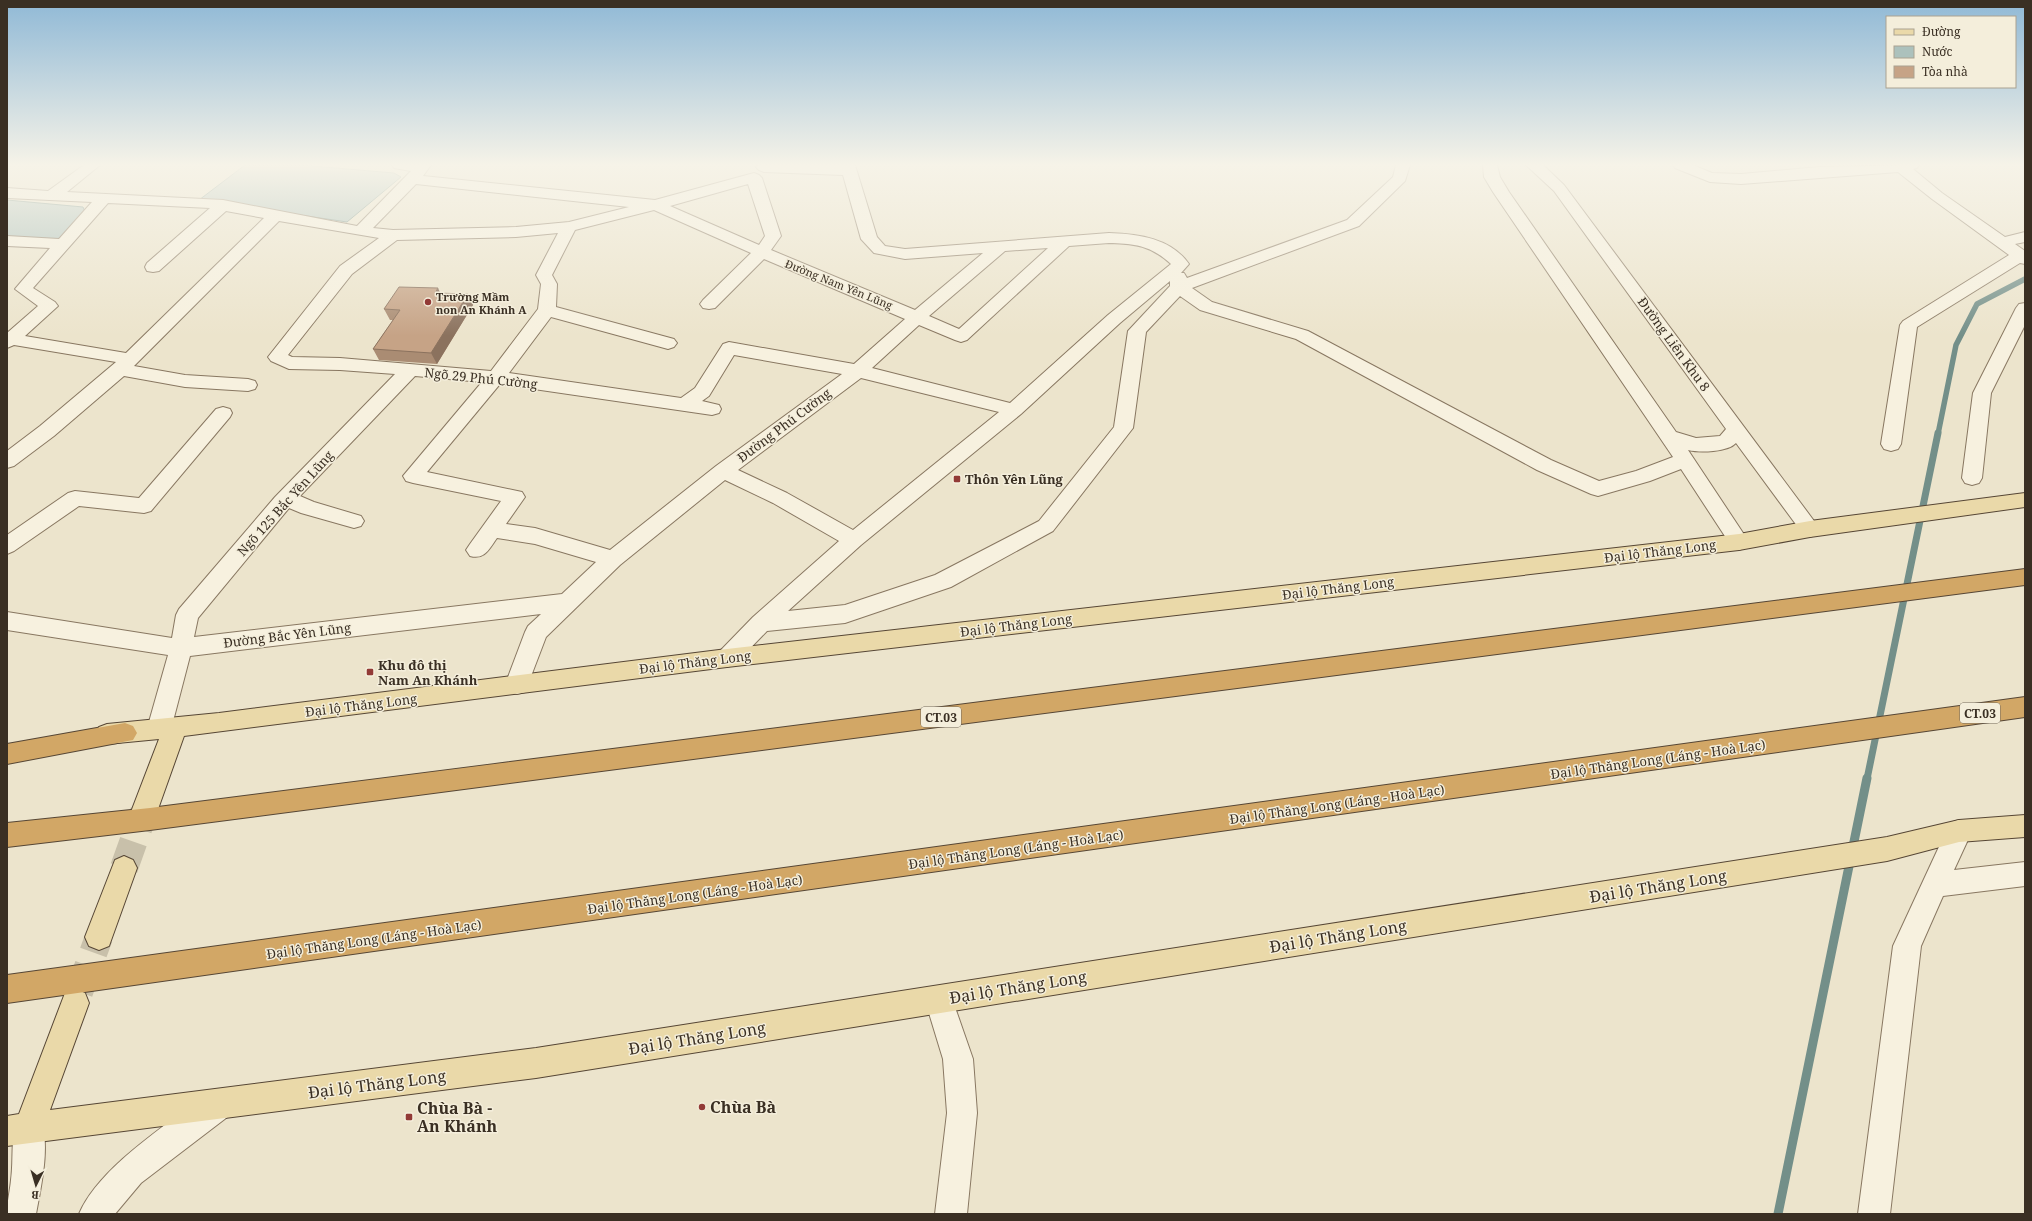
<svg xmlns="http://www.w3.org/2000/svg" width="2032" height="1221" font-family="'Noto Serif',serif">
<rect width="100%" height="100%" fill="#ece4cc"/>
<!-- water -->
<path fill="#acc1bc" stroke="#738f89" d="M245 165H301L394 173 401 177 347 222 199 200Z
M7 200 83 207 86 214 59 239H7Z"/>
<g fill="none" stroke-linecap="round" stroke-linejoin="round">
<!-- stream-far2 -->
<path stroke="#738f89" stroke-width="5.5" d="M1938 434 1956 345 1977 304 2025 279"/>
<!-- stream-far1 -->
<path stroke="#738f89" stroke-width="7" d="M1867 779 1938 433"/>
<!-- stream -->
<path stroke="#738f89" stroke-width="9" d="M1778 1214 1867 778"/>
<!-- major-tunnel -->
<path stroke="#c8c0aa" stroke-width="28" stroke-dasharray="28 14" stroke-linecap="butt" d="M124 868 144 812
M79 992 99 937"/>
<!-- minor casing -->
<g stroke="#887761" stroke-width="2">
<path id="minor" d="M84 165H100L67 192 223 200 357 226 411 171 394 168 392 165H431L423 176 655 200 754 173 759 175 762 178 781 236 771 250 915 310 983 253 905 259 874 253 861 239 843 175 764 172 759 170 756 167 758 165H855L877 237 885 246 905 249 1109 233C1138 234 1171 238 1189 264L1181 273H1184L1187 278 1347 220 1393 177 1396 165H1410L1405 181 1359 226 1192 288 1212 302 1308 331 1551 460 1599 481 1636 471 1673 457 1493 192 1484 177 1483 165H1497L1500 177 1509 192 1676 432 1696 438 1720 436 1726 429 1554 191 1526 165H1543L1564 185 1820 529 1817 534 1810 537 1803 534 1736 443C1728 452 1700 453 1688 450L1749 542 1746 547 1739 550 1732 547 1681 469 1650 481 1598 496 1591 494 1537 470 1296 339 1200 310 1180 296 1146 332 1133 428 1053 531 951 587 845 623 767 631 735 664 727 667 719 664 716 658 719 652 753 617 839 541 773 503 725 480 620 565 546 637 525 692 517 694 509 692 505 685 525 632 528 626 541 614 190 656 171 729 167 736 159 739 151 736 147 729 168 655 7 630V612L172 638 176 615 179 609 275 497 395 374 340 370 289 369 271 361 268 357 340 266 379 238 279 221 134 366 185 375 248 379 255 381 257 385 255 389 248 391 185 387 124 376 54 436 14 466 7 468V451L40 426 116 362 14 345 7 348V333L38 306 15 289 50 248 7 246V236L59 239 92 202 7 198V188L48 191ZM416 184 629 207 569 222 516 227 393 230 373 228ZM748 184 765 236 759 245 670 206ZM108 203 210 208 147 263 145 267 147 271 153 272 159 271 226 211 264 218 126 353 25 336 58 306 55 302 33 288ZM654 210 751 253 703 300 700 304 703 308 709 309 715 308 764 259 905 319 854 364 729 342 723 344 695 388 681 398 509 373 551 317 668 349 674 347 677 343 674 339 556 307 557 284 552 275 575 230ZM558 233 536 275 541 284 538 309 491 371 340 358 292 357 288 355 352 274 397 240 516 237ZM1109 243C1136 244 1150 245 1171 264L1108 315 1010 403 872 368 919 325 955 340 961 342 967 340 1069 246ZM1048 248 959 329 929 316 1005 251ZM1170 281V286L1128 331 1114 427 1039 521 935 575 845 605 788 611 861 545 1021 414 1120 323ZM734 355 842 374 716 466 610 550 535 528 506 524 525 497 522 492 427 472 500 384 712 415 719 413 721 409 719 405 702 401 709 396ZM415 376 482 382 403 476 406 481 413 483 501 501 470 544 466 550 470 556C485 560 489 549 497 538L535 544 596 562 562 594 194 637 198 618 289 508 301 513 354 528 361 526 364 521 361 516 314 502 300 496ZM861 378 999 412 853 530 787 493 738 470Z
M1673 165H1693L1712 173 1741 174 1819 167 1919 165 1917 168 1913 169 1942 193 2005 237 2025 232V242L2015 244 2025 251V264L2020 263 1917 327 1901 444 1898 449 1891 451 1884 449 1881 444 1900 325 1903 321 2009 255 1932 199 1898 172 1741 184 1710 182 1675 168Z
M2025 303V325L1991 393 1982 478 1979 483 1972 485 1965 483 1962 478 1973 393 2016 308 2019 304Z
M223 407 230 409 232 413 230 417 151 511 144 513 79 506 14 551 7 554V535L68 493 75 491 139 498 216 409Z
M1959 820 1968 823 1972 831 1954 870 2025 862V886L1943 896 1921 946 1890 1214H1858L1893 946 1950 823Z
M939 986 949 990 973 1059 977 1113 967 1214H935L947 1113 943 1059 925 1000 929 990Z
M219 1089 230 1093 234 1104 230 1115 141 1183 115 1214H79C99 1167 168 1124 208 1093Z
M29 1113 40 1117C51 1144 41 1186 36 1214H7C7 1202 10 1191 11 1180 14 1159 10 1137 18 1117Z"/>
</g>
<!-- major casing -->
<g stroke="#564635" stroke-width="2">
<path id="major" d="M2025 493V507L1810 537 1739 550 727 667 184 736 157 812 153 820 144 823 135 820 131 812 159 739 107 744 99 741 95 734 99 727 107 724 219 713 727 649 1739 534 1810 521Z
M2025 815V837L1959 842 1887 861 536 1078 7 1146V1116L19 1114 65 993 75 989 85 993 89 1003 50 1110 536 1048 1887 837 1959 820Z
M124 856 133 860 137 868 109 946 99 950 89 946 85 937 115 860Z"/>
</g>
<!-- highway casing -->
<g stroke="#564635" stroke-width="2">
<path id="highway" d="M2025 569V585L150 830 7 847V823L150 808Z
M2025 697V717L7 1003V975Z
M125 723 133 726 137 733 133 740 7 764V744Z"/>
</g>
<!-- minor -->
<use href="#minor" fill="#f7f1df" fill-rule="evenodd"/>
<!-- major -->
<use href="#major" fill="#ead9a9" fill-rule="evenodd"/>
<!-- highway -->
<use href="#highway" fill="#d2a766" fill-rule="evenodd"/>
</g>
<!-- wall -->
<path fill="#aa8c73" d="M440 293 468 294 473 305 437 364 379 360 373 349 393 320H390L384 309Z"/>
<!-- shaded-wall -->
<path fill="#8b725e" d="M438 288 443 299 435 293Z
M468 294 473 305 437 364 431 353Z"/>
<!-- building -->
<path fill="#c6a386" stroke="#8b725e" d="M399 287 438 288 435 293 468 294 431 353 373 349 400 310 384 309Z"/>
<!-- sky -->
<linearGradient id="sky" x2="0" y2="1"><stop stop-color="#90b9d6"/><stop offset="0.49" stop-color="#f6f3e8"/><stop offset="1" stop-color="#f6f3e8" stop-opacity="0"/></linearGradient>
<rect width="2032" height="336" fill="url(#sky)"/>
<!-- markers -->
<g fill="#923a36" stroke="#f4eedb" stroke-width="1.5">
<circle cx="428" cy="302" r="4"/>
<rect x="953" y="475" width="8" height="8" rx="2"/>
<rect x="366" y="668" width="8" height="8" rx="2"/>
<circle cx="702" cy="1107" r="4"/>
<rect x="405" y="1113" width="8" height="8" rx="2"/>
</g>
<g text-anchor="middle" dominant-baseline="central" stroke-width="3" stroke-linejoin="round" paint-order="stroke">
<!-- far-street labels -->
<g font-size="11" fill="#3a2f23" stroke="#f4eedb">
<text transform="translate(839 284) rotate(22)">Đường Nam Yên Lũng</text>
</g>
<!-- far-poi labels -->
<g font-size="11" font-weight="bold" fill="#3a2f23" stroke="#f4eedb" text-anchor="start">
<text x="436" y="296">Trường Mầm<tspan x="436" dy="13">non An Khánh A</tspan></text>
</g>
<!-- shield labels -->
<g fill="#f4eedb" stroke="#72685a" stroke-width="1">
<rect x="1960" y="703" width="40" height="20" rx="3"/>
<rect x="921" y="707" width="40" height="20" rx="3"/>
</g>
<g font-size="12" font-weight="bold" fill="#3a2f23">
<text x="1980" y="713">CT.03</text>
<text x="941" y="717">CT.03</text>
</g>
<!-- street labels -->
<g font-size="13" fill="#3a2f23" stroke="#f4eedb">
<text transform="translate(1674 344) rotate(54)">Đường Liên Khu 8</text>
<text transform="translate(481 378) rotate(6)">Ngõ 29 Phú Cường</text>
<text transform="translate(784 425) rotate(-37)">Đường Phú Cường</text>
<text transform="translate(285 503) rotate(-48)">Ngõ 125 Bắc Yên Lũng</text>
<text transform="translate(1660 551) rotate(-7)">Đại lộ Thăng Long</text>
<text transform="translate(1338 588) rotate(-7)">Đại lộ Thăng Long</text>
<text transform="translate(1016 625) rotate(-7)">Đại lộ Thăng Long</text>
<text transform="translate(287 635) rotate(-7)">Đường Bắc Yên Lũng</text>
<text transform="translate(695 662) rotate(-7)">Đại lộ Thăng Long</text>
<text transform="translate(361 705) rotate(-7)">Đại lộ Thăng Long</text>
<text transform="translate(1658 759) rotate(-8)">Đại lộ Thăng Long (Láng - Hoà Lạc)</text>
<text transform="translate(1337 804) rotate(-8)">Đại lộ Thăng Long (Láng - Hoà Lạc)</text>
<text transform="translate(1016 849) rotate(-8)">Đại lộ Thăng Long (Láng - Hoà Lạc)</text>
<text transform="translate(695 894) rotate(-8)">Đại lộ Thăng Long (Láng - Hoà Lạc)</text>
<text transform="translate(374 939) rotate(-8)">Đại lộ Thăng Long (Láng - Hoà Lạc)</text>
</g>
<!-- poi labels -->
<g font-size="13" font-weight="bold" fill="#3a2f23" stroke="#f4eedb" text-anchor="start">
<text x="965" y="479">Thôn Yên Lũng</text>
<text x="378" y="665">Khu đô thị<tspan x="378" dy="15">Nam An Khánh</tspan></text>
</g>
<!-- near-street labels -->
<g font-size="16" fill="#3a2f23" stroke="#f4eedb">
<text transform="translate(1658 886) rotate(-9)">Đại lộ Thăng Long</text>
<text transform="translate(1338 936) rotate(-9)">Đại lộ Thăng Long</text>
<text transform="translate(1018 987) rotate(-9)">Đại lộ Thăng Long</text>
<text transform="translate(697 1038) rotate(-9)">Đại lộ Thăng Long</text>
<text transform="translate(377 1084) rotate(-7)">Đại lộ Thăng Long</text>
</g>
<!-- near-poi labels -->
<g font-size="16" font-weight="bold" fill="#3a2f23" stroke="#f4eedb" text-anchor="start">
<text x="710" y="1107">Chùa Bà</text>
<text x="417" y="1108">Chùa Bà -<tspan x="417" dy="18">An Khánh</tspan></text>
</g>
</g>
<!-- border -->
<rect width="2032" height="1221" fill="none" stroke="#3a2f23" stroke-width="16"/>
<!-- legend -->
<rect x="1886" y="16" width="130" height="72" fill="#f4eedb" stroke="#aaa291"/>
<rect x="1894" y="29" width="20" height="6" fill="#ead9a9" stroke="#aaa291"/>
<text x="1922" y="36" font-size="12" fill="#3a2f23">Đường</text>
<rect x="1894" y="46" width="20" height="12" fill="#acc1bc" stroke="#aaa291"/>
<text x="1922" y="56" font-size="12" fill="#3a2f23">Nước</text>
<rect x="1894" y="66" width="20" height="12" fill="#c6a386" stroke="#aaa291"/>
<text x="1922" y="76" font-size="12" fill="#3a2f23">Tòa nhà</text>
<!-- north arrow -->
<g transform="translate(36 1185) rotate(185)" stroke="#f4eedb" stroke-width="3" paint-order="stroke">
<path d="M0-3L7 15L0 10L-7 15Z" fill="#3a2f23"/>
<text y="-6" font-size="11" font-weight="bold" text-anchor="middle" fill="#3a2f23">B</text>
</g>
</svg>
